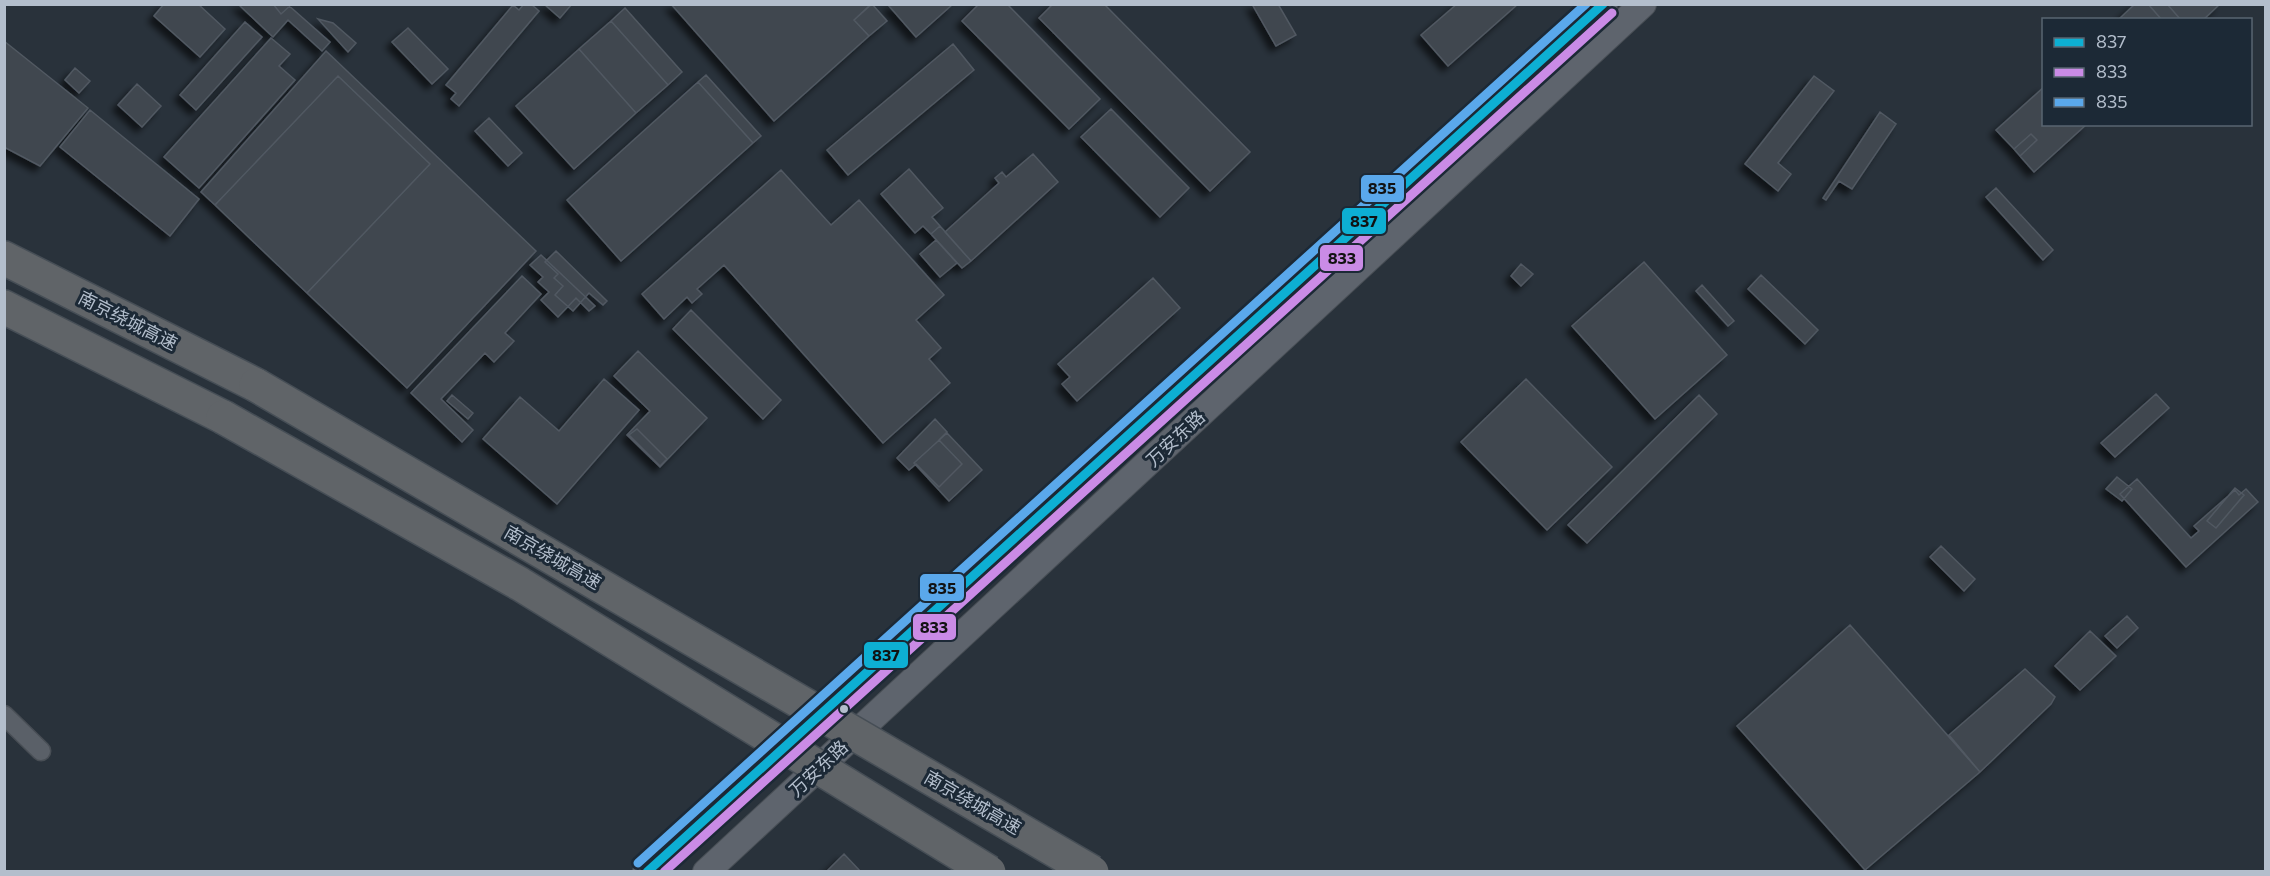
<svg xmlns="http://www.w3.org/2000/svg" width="2270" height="876" font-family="Commissioner,'Noto Sans SC',sans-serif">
<defs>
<filter id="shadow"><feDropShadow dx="-5.5" dy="5.5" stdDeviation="3" flood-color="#0009"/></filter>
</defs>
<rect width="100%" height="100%" fill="#29323b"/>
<!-- building -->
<path fill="#40474f" stroke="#515962" stroke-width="1.5" filter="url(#shadow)" d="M164 4H198L225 29 200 57 154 16Z
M238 4H287L330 42 322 51 288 20 273 37Z
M273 4H292L281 14Z
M524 4H531L539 11 459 106 451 99 456 93 446 85 513 5 519 10Z
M544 4H572L560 18Z
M671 4H871L854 20 869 36 774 121Z
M872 4 887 21 869 36 854 20Z
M891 4H953L916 37 889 6Z
M979 4H1007L1100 99 1069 129 962 21Z
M1053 4H1104L1250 152 1210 191 1039 18Z
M1252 4H1278L1296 35 1276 46Z
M1457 4H1518L1448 66 1421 35Z
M2135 4H2148L2162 20H2118Z
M2148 4H2167L2181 20H2162Z
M2167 4H2220L2203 20H2181Z
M625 8 682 72 668 85 611 21Z
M318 19 333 23 356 43 348 52Z
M611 21 668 85 636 113 579 49Z
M245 22 262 37 196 110 180 95Z
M408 28 448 69 432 84 392 42Z
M271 38 290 54 279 66 295 80 199 188 164 157Z
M4 41 88 108 40 166 4 147Z
M953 44 974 70 848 175 827 150Z
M579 49 636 113 574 169 516 106Z
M326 51 536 251 407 388 307 293 430 164 338 76 215 205 201 192Z
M75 68 90 81 79 93 65 80Z
M706 75 761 136 753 143 698 82Z
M338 76 430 164 307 293 215 205Z
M1814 76 1834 91 1778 163 1791 174 1778 191 1745 164Z
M698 82 753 143 621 261 567 200Z
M137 84 161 106 142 127 118 105Z
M2044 87V124H2087L2034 172 2020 156 2037 140 2031 134 2014 149 1996 130Z
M1111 109 1189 188 1160 217 1081 137Z
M90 110 199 199 170 236 60 147Z
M1880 112 1896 124 1852 189 1839 181 1826 200 1823 198Z
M489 118 522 153 508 166 475 131Z
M2031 134 2037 140 2020 156 2014 149Z
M1033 154 1058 182 971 261 945 232 999 183 995 178 1002 172 1006 177Z
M909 169 943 208 932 217 940 226 931 234 923 226 915 233 881 194Z
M781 170 831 225 859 200 944 295 916 320 941 348 929 359 950 383 883 443 724 265 697 289 702 294 692 303 687 297 664 319 642 294Z
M1996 188 2053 250 2043 260 1986 197Z
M940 226 971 261 962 268 931 234Z
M936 240 957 263 940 277 920 254Z
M556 251 607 301 603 305 589 293 573 311 555 295 563 286 554 278 558 274 545 262Z
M541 255 595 306 589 311 576 298 558 317 541 300 549 292 538 282 543 277 530 265Z
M1644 262 1727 355 1655 419 1572 326Z
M1521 264 1533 274 1521 286 1511 276Z
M1761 275 1818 330 1805 344 1748 289Z
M522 276 541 294 505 333 514 341 494 362 485 353 441 399 473 430 462 442 411 393Z
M1153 278 1180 308 1077 401 1062 384 1070 377 1058 364Z
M1702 285 1734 321 1728 326 1696 291Z
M691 310 781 400 763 419 673 329Z
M638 351 707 418 660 467 627 435 650 411 614 376Z
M604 379 639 410 557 504 483 439 520 397 559 431Z
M1526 379 1612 467 1547 530 1461 442Z
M2156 394 2169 408 2115 457 2101 443Z
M452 395 473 413 468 419 447 401Z
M1699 395 1717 414 1587 543 1568 525Z
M935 419 947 432 939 440 962 464 939 487 916 464 909 470 897 458Z
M637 429 667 459 660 466 629 435Z
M947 433 982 470 949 501 914 463Z
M2117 477 2132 489 2122 501 2106 489Z
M2137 479 2191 538 2199 531 2194 526 2235 490 2239 495 2246 489 2258 502 2186 567 2120 494Z
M2235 488 2244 495 2216 528 2207 521Z
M1941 546 1975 579 1964 591 1930 557Z
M2127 616 2138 628 2117 648 2105 636Z
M1850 625 1980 772 1865 870 1737 726Z
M2090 631 2116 656 2080 690 2055 666Z
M2025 669 2055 697 2051 704 1980 772 1949 735Z
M844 854 861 872H826Z"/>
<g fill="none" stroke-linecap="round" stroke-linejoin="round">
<!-- street casing -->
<g stroke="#484e55" stroke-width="21">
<path id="street" d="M4 715 41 751"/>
</g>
<!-- secondary casing -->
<g stroke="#484e55" stroke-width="28">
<path id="secondary" d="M646 872 1604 4
M706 872 1643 4"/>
</g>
<!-- highway casing -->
<g stroke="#464e56" stroke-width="36">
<path id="highway" d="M4 258 256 385
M4 307 223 417"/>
</g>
<!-- street -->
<use href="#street" stroke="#5a6068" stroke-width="18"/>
<!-- secondary -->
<use href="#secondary" stroke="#5e646d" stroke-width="26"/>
<!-- highway -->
<use href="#highway" stroke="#606468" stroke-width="33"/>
<!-- highway-bridge casing -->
<g stroke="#464e56" stroke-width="36" stroke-linecap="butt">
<path id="highway-bridge" d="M256 385 1092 872
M223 417 520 584 989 872"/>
</g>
<!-- highway-bridge -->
<use href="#highway-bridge" stroke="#606468" stroke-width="33"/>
<!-- bus-1 casing -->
<g stroke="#1c2936" stroke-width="14">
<path id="bus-1" d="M647 872 1603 4"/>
</g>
<!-- bus-2 casing -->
<g stroke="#1c2936" stroke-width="14">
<path id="bus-2" d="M664 872 1612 13"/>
</g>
<!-- bus-3 casing -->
<g stroke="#1c2936" stroke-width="14">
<path id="bus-3" d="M638 863 1586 4"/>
</g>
<!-- bus-1 -->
<use href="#bus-1" stroke="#0dafd3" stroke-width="9"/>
<!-- bus-2 -->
<use href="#bus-2" stroke="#ca8be6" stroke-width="9"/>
<!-- bus-3 -->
<use href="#bus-3" stroke="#5aa8eb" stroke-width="9"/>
</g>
<!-- markers -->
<circle fill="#b3becc" stroke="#1c2936" stroke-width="2" cx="844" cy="709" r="5"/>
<g text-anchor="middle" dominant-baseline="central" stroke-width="6" stroke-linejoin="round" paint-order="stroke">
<!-- street labels -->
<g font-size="18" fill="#b3becc" stroke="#1c2936">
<text transform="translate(128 320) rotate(27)">南京绕城高速</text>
<text transform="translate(1175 438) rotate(-43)">万安东路</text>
<text transform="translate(553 557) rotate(30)">南京绕城高速</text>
<text transform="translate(818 768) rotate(-43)">万安东路</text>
<text transform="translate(973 802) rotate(30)">南京绕城高速</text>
</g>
</g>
<g stroke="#1c2936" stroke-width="2">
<rect x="1360" y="174" width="45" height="29" rx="6" fill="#5aa8eb"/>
<rect x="1341" y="207" width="46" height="28" rx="6" fill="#0dafd3"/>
<rect x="1319" y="244" width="45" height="28" rx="6" fill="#ca8be6"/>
<rect x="919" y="573" width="46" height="29" rx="6" fill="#5aa8eb"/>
<rect x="912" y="613" width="45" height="28" rx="6" fill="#ca8be6"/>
<rect x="863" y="641" width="46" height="28" rx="6" fill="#0dafd3"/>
</g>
<g font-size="16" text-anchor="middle" font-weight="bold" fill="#111">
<text x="1382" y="194">835</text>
<text x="1364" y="227">837</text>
<text x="1342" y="264">833</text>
<text x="942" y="594">835</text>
<text x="934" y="633">833</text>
<text x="886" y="661">837</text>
</g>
<!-- border -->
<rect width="2270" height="876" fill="none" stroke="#b3becc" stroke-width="12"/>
<!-- legend -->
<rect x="2042" y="18" width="210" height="108" fill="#1c2936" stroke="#586572" stroke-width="1.5"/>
<rect x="2054" y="38" width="30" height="9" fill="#0dafd3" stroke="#586572" stroke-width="1.5"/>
<text x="2096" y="48" font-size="18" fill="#b3becc">837</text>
<rect x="2054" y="68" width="30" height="9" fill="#ca8be6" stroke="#586572" stroke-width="1.5"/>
<text x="2096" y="78" font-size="18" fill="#b3becc">833</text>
<rect x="2054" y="98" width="30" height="9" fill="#5aa8eb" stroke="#586572" stroke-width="1.5"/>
<text x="2096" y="108" font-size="18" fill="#b3becc">835</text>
</svg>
